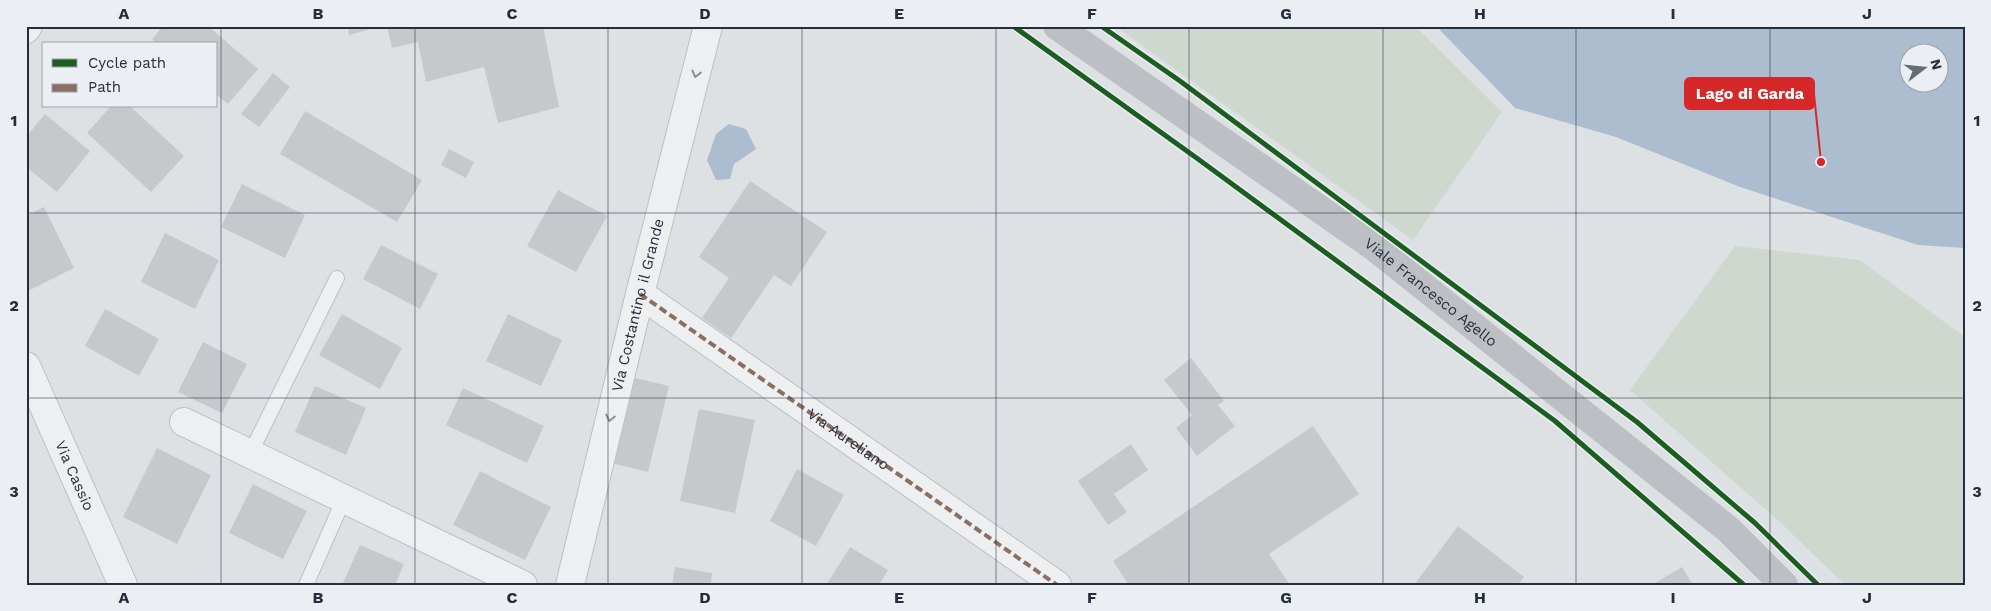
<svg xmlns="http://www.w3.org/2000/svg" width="1991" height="611" font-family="'Work Sans',sans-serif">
<rect width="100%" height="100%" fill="#dee1e4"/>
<!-- green -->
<path fill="#cfd8cf" d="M1115 26H1415L1502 112 1413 240Z
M1735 246 1860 260 1965 337V585H1845L1782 524 1630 390Z"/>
<!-- water -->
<path fill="#acbdd0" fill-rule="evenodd" d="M1436 26H1965V248L1918 245 1740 187 1616 137 1515 108ZM1908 52H1938V82H1908Z
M729 124 746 129 756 149 734 164 730 179 716 180 707 160 716 134Z"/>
<!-- building -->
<path fill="#c6c9cc" d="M163 26H208L258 69 228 104 216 94V44H158L152 39Z
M348 26H377V27L349 35Z
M387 26H543L559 107 498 123 484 67 426 82 418 42 392 48Z
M273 73 290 87 259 127 241 114Z
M111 106H130L184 156 151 192 87 133Z
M305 111 422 180 397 222 280 154Z
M45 114 90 151 57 192 26 167V137Z
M449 149 474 162 466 178 441 165Z
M750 181 827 232 791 286 774 275 731 338 702 318 729 278 699 257Z
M242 184 305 215 285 258 221 227Z
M558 190 607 216 576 272 527 246Z
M44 207 74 268 26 292V216Z
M165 233 219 260 195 309 141 282Z
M381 245 438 274 420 309 363 279Z
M105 309 159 339 139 376 85 346Z
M342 314 402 348 380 389 319 355Z
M508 314 562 340 541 386 486 361Z
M203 342 247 364 222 413 178 392Z
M1191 358 1224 401 1218 405 1235 426 1197 456 1176 428 1192 415 1164 380Z
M631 377 669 386 648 472 611 463Z
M315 386 366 408 346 455 295 432Z
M463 388 544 426 527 463 446 425Z
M699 409 755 420 735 513 680 501Z
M1313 426 1359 494 1269 554 1290 585H1129L1113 561Z
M1131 444 1148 470 1114 494 1127 512 1108 525 1078 481Z
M157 448 211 475 177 544 123 517Z
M797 469 844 495 816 546 770 521Z
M480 471 551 507 525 560 453 525Z
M253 484 307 511 283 559 229 533Z
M1458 526 1524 577 1518 585H1414Z
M360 545 404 564 395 585H342Z
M850 547 888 570 879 585H826Z
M675 567 712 573 711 585H672Z
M1682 567 1693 585H1652Z"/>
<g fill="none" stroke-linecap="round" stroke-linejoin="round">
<!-- lane casing -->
<g stroke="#bdbfc2" stroke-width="16">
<path id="lane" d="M250 454 337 278
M306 585 344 499"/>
</g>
<!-- street casing -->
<g stroke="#bdbfc2" stroke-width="30">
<g id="street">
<path d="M26 29 28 26"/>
<path id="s1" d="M640 294 1057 585"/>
<path id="s2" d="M26 366 123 585"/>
<path d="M184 422 523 585"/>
<path id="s3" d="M570 585 640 294 708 26"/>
</g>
</g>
<!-- lane -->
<use href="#lane" stroke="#eeeff1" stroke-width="14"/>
<!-- street -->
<use href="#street" stroke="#eeeff1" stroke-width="28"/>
<!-- secondary -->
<path stroke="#bcbfc4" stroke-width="28" id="s4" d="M1057 26 1374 247 1729 530 1784 585"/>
<!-- quiet -->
<path stroke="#8d6e63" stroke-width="4" stroke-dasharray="8 4" stroke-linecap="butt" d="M640 294 1057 585"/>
<!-- cycleway casing -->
<g stroke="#ebeff4" stroke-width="8">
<path id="cycleway" d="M1013 26 1198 159 1555 421 1744 585
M1101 26 1180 81 1637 422 1755 523 1818 585"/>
</g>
<!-- cycleway -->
<use href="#cycleway" stroke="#1b5e20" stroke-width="5"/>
</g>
<!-- one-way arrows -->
<defs><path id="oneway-chevron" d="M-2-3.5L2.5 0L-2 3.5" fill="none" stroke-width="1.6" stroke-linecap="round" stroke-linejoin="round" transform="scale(1.25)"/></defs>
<g stroke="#8a8e97">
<use href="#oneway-chevron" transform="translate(696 74) rotate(104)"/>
<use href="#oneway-chevron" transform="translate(610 418) rotate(103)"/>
</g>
<!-- grid -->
<path fill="none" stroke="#262e3d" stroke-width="1" stroke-opacity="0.55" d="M221 26V585M415 26V585M608 26V585M802 26V585M996 26V585M1189 26V585M1383 26V585M1576 26V585M1770 26V585M26 213H1965M26 398H1965"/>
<g text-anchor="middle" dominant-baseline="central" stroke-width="4" stroke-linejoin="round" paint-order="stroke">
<!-- street labels -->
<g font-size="15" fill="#262e3d" stroke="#ebeff4">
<text stroke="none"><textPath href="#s4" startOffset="459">Viale Francesco Agello</textPath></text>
<text stroke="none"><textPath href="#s3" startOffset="288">Via Costantino il Grande</textPath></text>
<text stroke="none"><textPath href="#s1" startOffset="254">Via Aureliano</textPath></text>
<text stroke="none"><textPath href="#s2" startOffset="120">Via Cassio</textPath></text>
</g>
</g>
<!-- callouts -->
<path fill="none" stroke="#d62828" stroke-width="2" d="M1821 162L1814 94"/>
<circle fill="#d62828" stroke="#ebeff4" stroke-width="2" cx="1821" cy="162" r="5"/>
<rect fill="#d62828" stroke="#d62828" stroke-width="2" x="1685" y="78" width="129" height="31" rx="5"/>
<g font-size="16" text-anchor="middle" font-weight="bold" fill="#fff">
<text x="1750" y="99">Lago di Garda</text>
</g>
<!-- border -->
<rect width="1991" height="611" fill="none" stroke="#ebeff4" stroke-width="55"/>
<!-- legend -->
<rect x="42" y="42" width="175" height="65" fill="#ebeff4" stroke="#9ca2ab"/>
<rect x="52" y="59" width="25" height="8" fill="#1b5e20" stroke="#9ca2ab"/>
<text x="88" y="68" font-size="15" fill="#262e3d">Cycle path</text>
<rect x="52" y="84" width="25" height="8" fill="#8d6e63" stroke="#9ca2ab"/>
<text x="88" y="92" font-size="15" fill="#262e3d">Path</text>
<!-- north arrow -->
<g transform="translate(1924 68) rotate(74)"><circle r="24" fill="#ebeff4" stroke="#9ca2ab"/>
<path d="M0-4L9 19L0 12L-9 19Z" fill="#666d77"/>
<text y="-8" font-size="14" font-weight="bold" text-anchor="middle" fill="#262e3d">N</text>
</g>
<rect x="28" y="28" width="1936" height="556" fill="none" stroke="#262e3d" stroke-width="2"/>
<g font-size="16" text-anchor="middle" font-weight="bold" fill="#262e3d">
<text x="124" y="19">A</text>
<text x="318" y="19">B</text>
<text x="512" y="19">C</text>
<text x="705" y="19">D</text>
<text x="899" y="19">E</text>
<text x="1092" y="19">F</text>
<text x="1286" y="19">G</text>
<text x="1480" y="19">H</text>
<text x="1673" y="19">I</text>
<text x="1867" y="19">J</text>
<text x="14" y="126">1</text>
<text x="1977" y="126">1</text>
<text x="14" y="311">2</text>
<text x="1977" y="311">2</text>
<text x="14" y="497">3</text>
<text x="1977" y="497">3</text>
<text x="124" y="603">A</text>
<text x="318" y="603">B</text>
<text x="512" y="603">C</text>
<text x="705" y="603">D</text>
<text x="899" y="603">E</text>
<text x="1092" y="603">F</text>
<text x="1286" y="603">G</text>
<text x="1480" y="603">H</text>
<text x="1673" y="603">I</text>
<text x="1867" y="603">J</text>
</g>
</svg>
